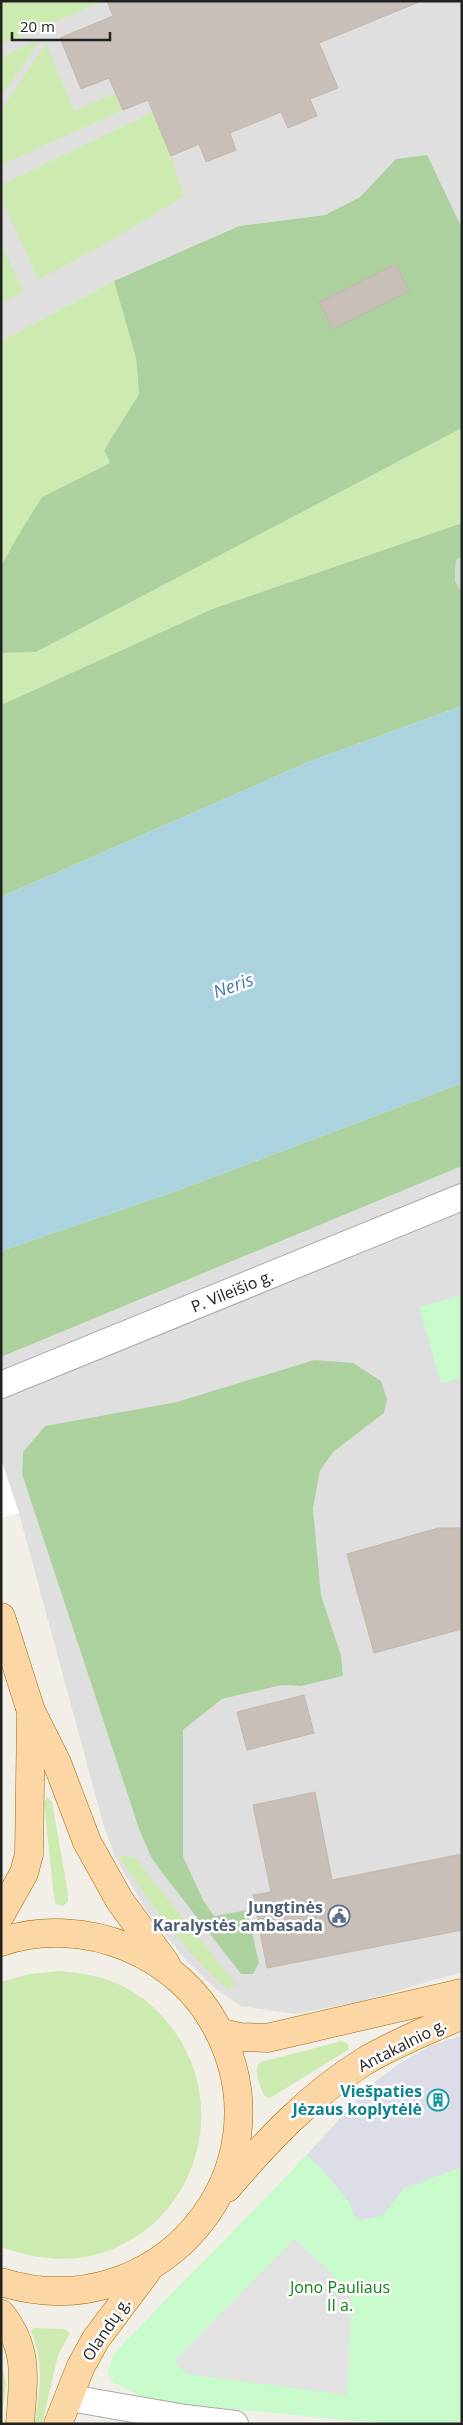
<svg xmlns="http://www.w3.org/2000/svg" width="463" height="2425" font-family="'Open Sans',sans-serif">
<rect width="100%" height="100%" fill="#f2efe9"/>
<!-- residential -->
<path fill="#e0dfdf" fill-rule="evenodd" d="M1 1H462V228L427 156 397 159 360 197 325 215 239 226 114 281 1 341Z
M462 1166V1972L362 2001 295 2014 240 2006 211 1985 184 1958 146 1910 115 1857 103 1823 19 1513 1 1459V1357ZM177 1402 384 1413 333 1452 320 1471 313 1508 321 1595 341 1655 343 1676 301 1686 282 1685 222 1699 183 1730V1856L203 1900 214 1917 247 1910 241 1974 151 1857 139 1829 22 1474 23 1453 45 1426Z"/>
<!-- grass -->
<path fill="#cdebb0" d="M1 1H104L1 45Z
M40 40 1 98V57Z
M46 43 74 111 116 93 123 110 1 165V110Z
M153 112 171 156 184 196 105 244 38 280 1 198V185Z
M1 243 23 291 1 304Z
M114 281 136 358 139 394 104 450 110 463 42 497 1 567V341Z
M462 428V523L212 609 1 705V653L36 652Z
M47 1797 52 1802 68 1893V1902L63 1906 56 1904 54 1898 44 1803Z
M118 1856 134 1857 236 1984 229 1989C185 1954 151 1902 118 1856Z
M59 1971C79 1973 99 1975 118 1984 141 1994 161 2012 175 2032 234 2116 189 2237 86 2257 57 2262 29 2257 1 2247V1982L29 1974Z
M342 2041 349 2045 348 2050 270 2098 264 2096C261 2086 251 2069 261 2062Z
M33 2328 65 2329 70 2333 58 2355 42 2424H34C41 2389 44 2365 31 2331Z
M1 2363 6 2383 1 2424Z"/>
<!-- forest -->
<path fill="#add19e" d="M427 155 462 228V428L36 652 1 653V567L16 539 42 497 110 463 104 450 139 394 136 358 114 281 239 226 325 215 360 197 396 159Z
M462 523V556L456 561 455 581 462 592V706L311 761 1 897V705L212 609Z
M462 1083V1166L1 1357V1251L179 1190Z
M314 1360 353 1363 381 1381 387 1399 384 1413 333 1452 320 1471 313 1508 321 1595 341 1655 343 1676 301 1686 282 1685 222 1699 183 1730V1856L203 1900 214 1916 247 1910 259 1963 253 1974H241L161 1871 151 1857 139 1829 22 1474 23 1452 45 1426 177 1402Z"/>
<!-- wetland -->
<path fill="#c6e0d4" d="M462 556V592L455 581 456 560Z"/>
<!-- park -->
<path fill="#c8facc" d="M462 1295V1378L441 1383 419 1307Z
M462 2035V2424H388L150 2401 113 2382 108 2373 113 2356 117 2350 282 2181 372 2084 399 2064 430 2046Z"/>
<!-- parking -->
<path fill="#e2e2e2" d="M295 2239 352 2293 347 2395 187 2374 174 2361Z"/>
<!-- plaza -->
<path fill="#dddde8" d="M462 2035V2167L403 2189 382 2216 357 2221 349 2202 324 2171 307 2155 372 2084 399 2064 430 2046Z"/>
<!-- water -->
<path fill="#aad3df" d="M462 706V1083L179 1190 1 1251V897L311 761Z"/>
<!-- pier -->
<path fill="#fff" d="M1 1459 19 1513 1 1518Z"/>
<!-- building -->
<path fill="#c7bfb8" stroke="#c4b6ab" d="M107 1H419V2L319 43 338 88 310 99 317 116 288 128 281 112 230 133 236 150 206 162 199 144 171 156 148 100 123 110 109 78 81 89 60 38 113 16Z
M396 264 409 291 333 329 319 302Z
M438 1528H462V1629L374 1653 347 1554Z
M304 1695 314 1733 247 1750 237 1712Z
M315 1792 332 1880 462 1854V1930L267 1968 253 1895 271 1892 253 1805Z"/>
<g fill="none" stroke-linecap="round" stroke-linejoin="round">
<!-- street casing -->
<g stroke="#a9a9a9" stroke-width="28">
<path id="street" d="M1 1385 462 1197
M70 2398 185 2418 235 2424"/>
</g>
<!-- primary casing -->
<g stroke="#a06b00" stroke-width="29">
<path id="primary" d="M1 1617 31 1711 57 1763 87 1842 120 1901 166 1964
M1 1914 24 1873 29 1854 31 1715
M1 1942C41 1928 88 1931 127 1947 165 1963 196 1989 216 2026 294 2171 157 2331 1 2282
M219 2032 240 2037 267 2038 462 1993
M227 2188C268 2140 310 2095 365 2061 395 2043 429 2030 462 2015
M1 2314C30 2350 23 2381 20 2424
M58 2424 81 2366 96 2339 147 2271"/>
</g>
<!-- street -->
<use href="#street" stroke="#fff" stroke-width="26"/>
<!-- primary -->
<use href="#primary" stroke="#fcd6a4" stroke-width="28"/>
</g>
<!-- icons -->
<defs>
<g id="civic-ring" transform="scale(1.125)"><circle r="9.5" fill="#fff" stroke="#5c6f8a" stroke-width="1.5"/><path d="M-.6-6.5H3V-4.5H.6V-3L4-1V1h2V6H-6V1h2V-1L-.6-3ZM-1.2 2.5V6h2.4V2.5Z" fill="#5c6f8a"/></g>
<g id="building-ring" transform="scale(1.125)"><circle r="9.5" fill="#fff" stroke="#0f9aa8" stroke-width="1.5"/><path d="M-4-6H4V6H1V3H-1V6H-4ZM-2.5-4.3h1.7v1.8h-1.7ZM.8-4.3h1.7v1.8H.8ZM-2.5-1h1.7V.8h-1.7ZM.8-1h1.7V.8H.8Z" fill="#0f9aa8"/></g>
</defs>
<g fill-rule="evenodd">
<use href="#civic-ring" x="339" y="1916"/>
<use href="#building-ring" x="438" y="2100"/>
</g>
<g text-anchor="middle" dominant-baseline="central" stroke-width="5" stroke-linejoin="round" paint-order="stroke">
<!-- street labels -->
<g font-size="16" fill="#222" stroke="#fff">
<text transform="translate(232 1291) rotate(-22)">P. Vileišio g.</text>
<text transform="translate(402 2045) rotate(-27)">Antakalnio g.</text>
<text transform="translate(106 2329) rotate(-56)">Olandų g.</text>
</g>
<!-- service labels -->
<g font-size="16" font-weight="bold" fill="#4e5e75" stroke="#fff" text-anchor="end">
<text x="323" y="1907">Jungtinės<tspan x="323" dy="18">Karalystės ambasada</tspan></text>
</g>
<!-- culture labels -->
<g font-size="16" font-weight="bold" fill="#0d838f" stroke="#fff" text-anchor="end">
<text x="422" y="2091">Viešpaties<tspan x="422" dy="18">Jėzaus koplytėlė</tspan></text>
</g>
<!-- park labels -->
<g font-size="16" fill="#0c8416" stroke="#fff">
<text x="340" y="2287">Jono Pauliaus<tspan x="340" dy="18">II a.</tspan></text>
</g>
<!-- water labels -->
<g font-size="18" font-style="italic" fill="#4a7aab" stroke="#fff">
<text transform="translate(233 985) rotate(-20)">Neris</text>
</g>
</g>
<!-- border -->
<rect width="463" height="2425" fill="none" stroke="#222222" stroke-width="5"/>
<!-- scale -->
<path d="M12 32v8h98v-8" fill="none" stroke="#222222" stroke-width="2.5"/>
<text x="20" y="32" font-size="15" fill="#222222" stroke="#ffffff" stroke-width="4" paint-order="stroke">20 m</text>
</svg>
